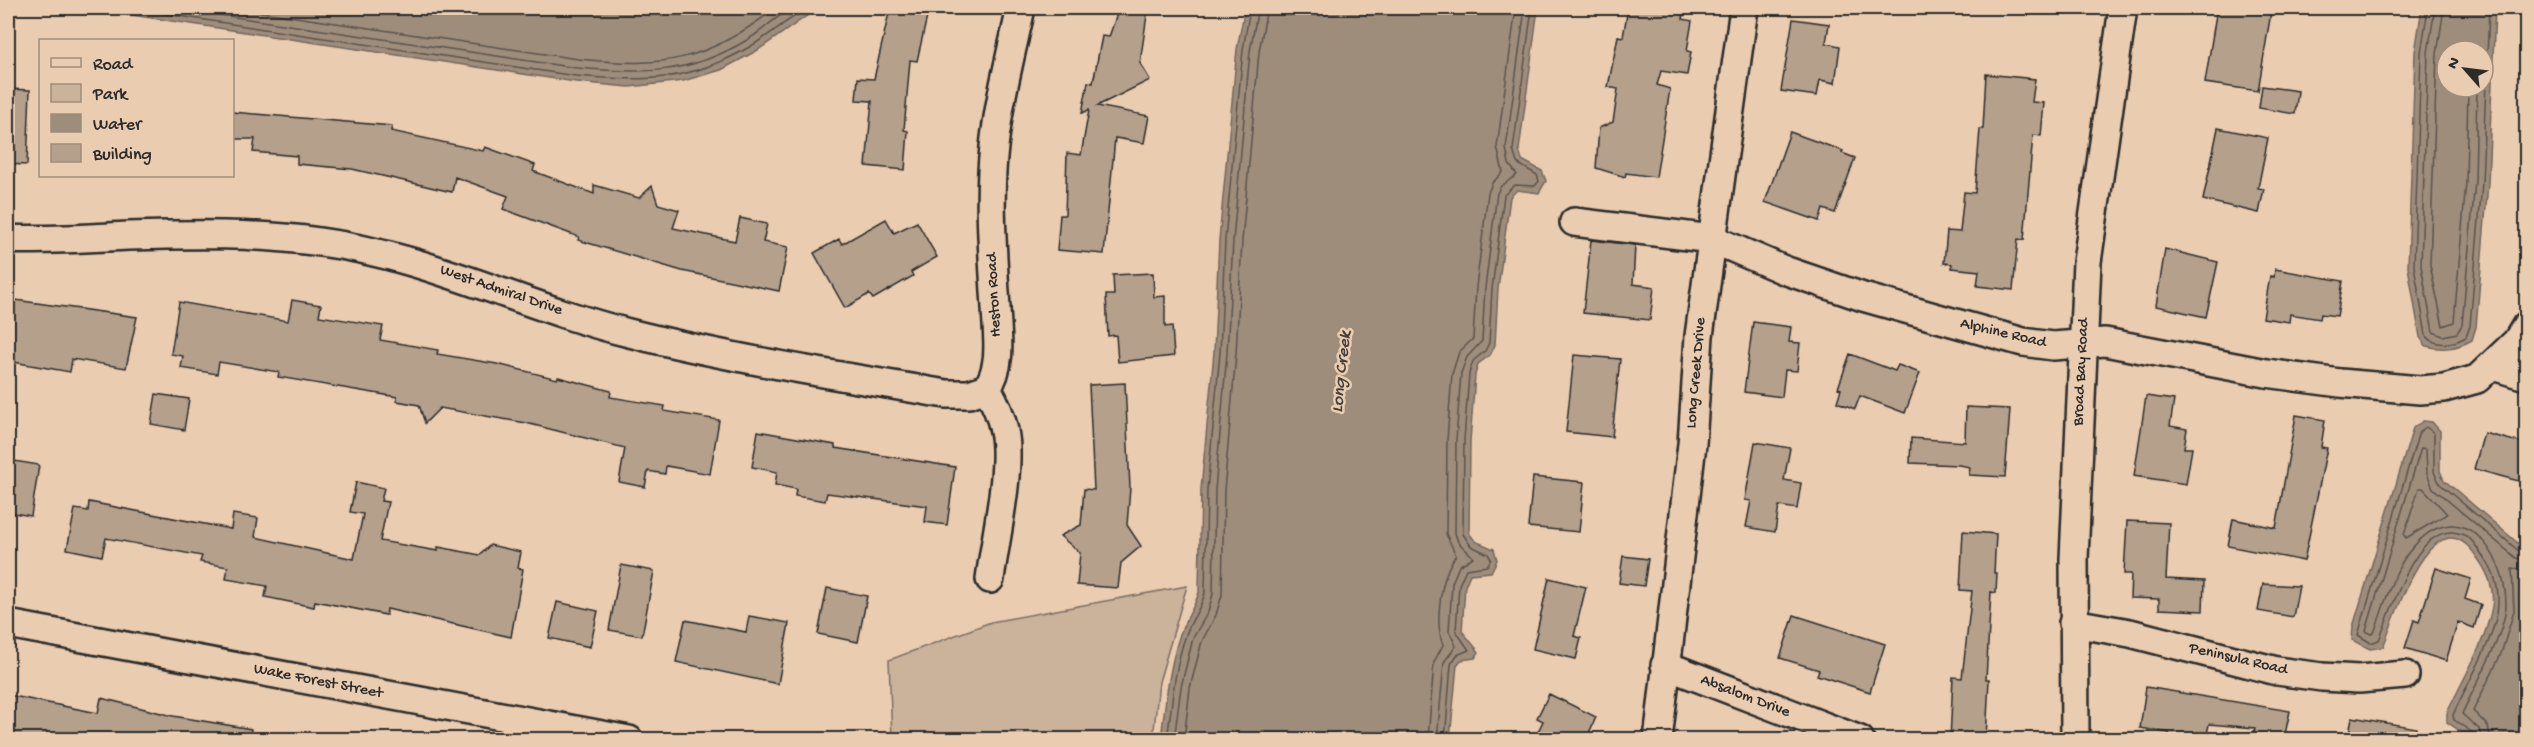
<svg xmlns="http://www.w3.org/2000/svg" width="2534" height="747" font-family="'Gochi Hand',sans-serif">
<rect width="100%" height="100%" fill="#eacdb1"/>
<filter id="ink" filterUnits="userSpaceOnUse"><feTurbulence type="fractalNoise" baseFrequency=".0167" numOctaves="2"/><feDisplacementMap in="SourceGraphic" scale="12" xChannelSelector="R" yChannelSelector="G"/><feConvolveMatrix kernelMatrix="1 2 1 2 8 2 1 2 1" color-interpolation-filters="sRGB"/></filter>
<g filter="url(#ink)">
<!-- green -->
<path fill="#cbb29b" stroke="#7b6e63" stroke-width="1.5" d="M1187 586 1159 682 1153 739H892L889 660 991 622Z"/>
<!-- water -->
<path fill="#9f8d7c" stroke="#71665c" stroke-width="1.5" fill-rule="evenodd" d="M85 8H818L758 50 721 70 683 81 629 87 576 82Z
M1245 8H1538L1519 150 1522 160 1542 171 1546 181 1539 193 1517 190 1510 197 1498 289 1495 345 1490 355 1478 364 1475 375 1470 441 1469 533 1475 541 1494 549 1497 560 1491 572 1470 574 1465 586 1462 631 1479 652 1475 658 1461 660 1457 665 1450 739H1161C1165 704 1169 668 1180 634 1185 619 1195 608 1199 592L1201 489 1214 352 1219 240 1237 49Z
M2422 8H2495L2488 183 2476 327 2472 340C2456 349 2443 350 2426 346L2420 337 2408 267 2415 52ZM2447 51H2483V87H2447Z
M2423 421 2432 422 2440 431V471L2444 480 2526 550V739H2472L2447 722V713C2463 679 2485 644 2492 607 2495 587 2487 571 2476 556 2432 492 2395 618 2383 647L2370 649 2352 640 2353 627 2413 428Z"/>
<g fill="none" stroke-linecap="round" stroke-linejoin="round">
<!-- shore -->
<path stroke="#59524b" stroke-width="1.5" d="M125 8 576 76C644 82 691 82 751 46 772 34 788 18 809 8
M175 8 577 68C643 74 689 75 747 40 763 31 776 16 792 8
M235 8 578 59C667 68 704 62 776 8
M2428 8 2421 53 2414 266 2426 335C2434 348 2454 344 2466 337L2470 326 2482 183 2489 8
M2435 8 2428 53 2421 266 2433 332 2443 336 2457 333 2462 325 2475 182 2477 87
M2444 8 2437 54 2430 265 2443 326 2454 322 2466 182 2468 87
M2419 488H2423L2447 514 2406 538 2404 535Z
M1167 740C1172 705 1174 668 1186 635 1191 619 1201 609 1205 593L1207 490 1220 353 1225 240 1243 50 1250 8
M1174 740 1181 687 1193 638 1208 612 1213 594 1215 490 1227 353 1233 241 1250 51 1258 8
M1184 740 1190 688 1202 641 1216 615 1222 595 1224 491 1236 354 1242 241 1259 52 1267 8
M1428 740 1434 662 1443 645C1434 621 1441 575 1456 555L1446 534 1447 440 1452 374 1459 352 1473 339 1476 287 1488 193 1492 183 1503 172 1497 147 1516 8
M1437 740 1444 662 1456 646 1449 631 1452 583 1459 566 1473 557 1458 542 1455 533 1456 440 1461 373 1467 357 1482 341 1485 288 1497 193 1501 186 1517 175 1509 164 1506 148 1525 8
M1445 740 1451 664 1457 655 1469 650 1456 631 1459 585 1466 569 1487 566 1491 559 1488 554 1471 546 1463 534 1464 440 1469 374 1473 361 1485 351 1489 343 1492 289 1504 195 1515 185 1535 186 1539 181 1537 175 1517 163 1513 150 1532 8
M2475 740 2473 733 2454 720 2453 715C2466 685 2497 636 2498 604 2499 578 2490 566 2476 546 2471 538 2463 533 2453 532 2413 530 2392 611 2379 640L2371 643 2358 635 2419 432 2426 427 2434 433V472L2440 484 2520 552 2526 553
M2482 740 2479 729 2462 714C2474 687 2506 633 2506 604 2506 554 2462 492 2414 546 2393 568 2385 605 2374 633L2371 634 2366 631 2421 448 2426 449 2427 473 2433 488 2516 558 2526 561
M2491 740 2488 726 2473 711 2501 654 2514 611 2512 569 2526 570"/>
</g>
<!-- building -->
<path fill="#b5a08c" stroke="#2b2b2b" stroke-width="1.5" d="M890 8H929L917 61 910 60 904 130 908 131 905 170 866 166 872 101 856 100 858 78 874 79Z
M1119 8H1148L1140 63 1150 80 1097 106 1149 116 1144 143 1115 138 1104 254 1057 250 1060 215H1065L1067 153 1081 155 1089 110 1082 113 1088 82 1093 83 1102 36 1109 37Z
M1628 8H1685L1683 19 1692 21 1687 51 1691 52 1687 75 1661 71 1657 85 1670 89 1656 177 1626 173 1625 177 1596 168 1599 128 1613 122 1618 89 1608 87 1618 36 1623 37Z
M2217 8H2246L2271 12 2258 91 2205 83Z
M1793 19 1829 24 1826 43 1840 46 1835 83 1820 80 1817 96 1781 91Z
M1986 74 2035 79 2032 102 2044 103 2041 136 2033 135 2024 240 2018 239 2013 290 1977 286 1979 271 1952 268V264L1944 263 1947 231 1960 232 1964 192 1975 193 1980 129H1983Z
M2262 86 2298 91 2295 114 2259 108Z
M8 89 30 90 27 165 8 164Z
M232 112 392 126 391 131 483 151 485 147 535 165 533 171 594 194V185L639 198 652 186 658 204 679 210 673 228 735 241 740 218 767 224 763 242 788 247 779 291 682 271 578 240 579 237 503 209 508 196 455 177 452 192 352 169 297 164V156L253 152 255 139H232Z
M2218 128 2268 138 2258 188 2264 189 2259 213 2203 200Z
M1790 132 1843 151 1842 153 1855 158 1835 213 1823 209 1819 221 1765 202Z
M886 219 894 233 917 222 937 257 911 272 913 276 873 299 869 294 845 308 814 253 839 239 842 244Z
M1591 240 1635 245 1633 284 1654 287 1650 320 1583 313Z
M2165 249 2218 262 2206 317 2156 306Z
M2275 269 2343 281 2337 316 2321 314 2320 319 2290 314 2289 322 2263 318 2270 276 2274 277Z
M1153 273 1154 297 1165 296V327L1172 326 1174 356 1118 362 1116 335 1108 336 1106 295H1114L1113 275Z
M8 299 137 317 126 368 72 359 70 372 8 361Z
M292 300 321 305 319 316 383 326 380 340 438 350 437 354 497 364 557 379 558 377 611 391 610 397 665 406 664 411 719 420 710 474 666 466 665 474 648 471 645 487 619 482 625 448 526 423 440 408 425 423 419 405 397 401V397L278 377 279 372 219 362 217 374 181 368 183 356 171 354 179 302 288 321Z
M1753 322 1791 327 1789 342 1800 343 1797 371 1785 370 1782 397 1744 392Z
M1850 354 1895 371 1898 365 1920 373 1905 413 1860 396 1855 409 1837 402 1841 389 1838 388Z
M1574 355 1620 359 1612 437 1566 432Z
M1125 383 1130 488 1127 525 1141 546 1121 563 1118 588 1077 585 1080 553 1060 536 1081 525 1084 489 1094 490 1089 385Z
M156 394 189 399 184 430 151 424Z
M2146 396 2174 400 2170 426 2187 429 2184 448H2192L2186 484 2134 476Z
M1966 407 2010 409 2005 477 1969 475 1970 467 1959 465 1910 463 1911 438 1965 442Z
M2296 415 2325 420 2321 447 2327 448 2304 561 2228 546 2233 519 2276 528Z
M758 431 835 445V448L955 467 947 525 925 522 927 506 827 493 825 501 795 496 796 489 775 485 777 472 752 467Z
M2484 433 2526 444V483L2474 469Z
M1755 442 1790 448 1784 480 1801 483 1797 509 1779 506 1775 532 1746 527 1751 501 1745 500Z
M8 460 39 465 31 516 8 512Z
M1533 477 1584 482 1579 532 1528 527Z
M356 482 384 488 381 501 388 502 380 541 438 551V547L480 555 490 545 521 552 518 568 523 569 511 637 387 609 386 615 315 601 314 607 265 597 267 586 226 579 228 567 200 562 202 556 106 538 102 556 67 549 75 509 88 511 89 502 231 529 233 514 258 518 255 537 354 559 363 514 350 512Z
M2127 521 2169 523 2166 579 2204 581 2203 611 2159 609V599L2130 598 2131 574H2124Z
M1963 531 1996 534 1994 573H1997L1996 593 1991 592 1986 679H1989L1986 740H1950L1953 677 1962 678 1972 591 1960 590Z
M1623 556 1648 559 1644 586 1619 583Z
M621 565 654 571 642 636 609 630Z
M2436 568 2471 579 2465 599 2481 605 2474 628 2458 622 2446 661 2405 648 2414 620 2419 622Z
M1549 578 1586 587 1574 636 1581 638 1576 659 1533 649Z
M2263 584 2299 586 2293 617 2258 611Z
M827 588 867 596 858 642 818 634Z
M557 602 598 611 590 647 549 638Z
M1794 615 1885 644 1870 692 1817 675 1819 670 1780 658Z
M749 616 789 623 778 684 676 662 685 620 746 632Z
M2146 687 2290 711 2284 739 2254 733 2255 728 2209 724 2206 740H2189L2169 736V733L2140 728Z
M1549 694 1596 717 1586 740H1534L1543 721 1537 718Z
M8 695 98 713 101 698 173 716 251 729 250 740H8Z
M2352 717 2416 728 2415 740H2348Z"/>
<g fill="none" stroke-linecap="round" stroke-linejoin="round">
<!-- street casing -->
<g stroke="#2b2b2b" stroke-width="32">
<path id="street" d="M1574 222 1712 239 1784 270 1863 297 2023 342 2053 346 2105 342 2266 373 2340 383 2420 390 2444 388 2477 379 2517 341 2526 326
M8 239C48 241 87 238 128 236 192 234 256 233 320 242 428 256 524 307 629 333 733 359 840 376 946 394H969L987 388
M2493 366 2526 376
M990 579C995 540 1012 467 1004 431 1001 415 995 402 987 388 1003 365 997 335 996 308 993 255 988 201 994 147 999 100 1011 54 1021 8
M2073 623 2130 633 2277 671 2322 677 2359 679 2405 675
M8 624 629 740
M1665 665 1860 740
M1658 740 1692 444 1699 336 1744 8
M2075 740 2074 559 2087 262 2123 8"/>
</g>
<!-- street -->
<use href="#street" stroke="#eacdb1" stroke-width="27"/>
</g>
</g>
<g text-anchor="middle" dominant-baseline="central" stroke-width="5" stroke-linejoin="round" paint-order="stroke">
<!-- street labels -->
<g font-size="16" fill="#2b2b2b" stroke="#eacdb1">
<text transform="translate(501 291) rotate(19)">West Admiral Drive</text>
<text transform="translate(995 295) rotate(-93)">Heston Road</text>
<text transform="translate(2003 334) rotate(13)">Alphine Road</text>
<text transform="translate(2082 372) rotate(-87)">Broad Bay Road</text>
<text transform="translate(1697 373) rotate(-85)">Long Creek Drive</text>
<text transform="translate(2238 660) rotate(13)">Peninsula Road</text>
<text transform="translate(318 682) rotate(11)">Wake Forest Street</text>
<text transform="translate(1745 697) rotate(21)">Absalom Drive</text>
</g>
<!-- water labels -->
<g font-size="18" font-style="italic" fill="#423f3b" stroke="#eacdb1">
<text transform="translate(1342 372) rotate(-84)">Long Creek</text>
</g>
</g>
<!-- margin -->
<rect width="2534" height="747" fill="none" stroke="#eacdb1" stroke-width="30"/>
<rect x="15" y="15" width="2504" height="717" fill="none" stroke="#2b2b2b" stroke-width="2" filter="url(#ink)"/>
<!-- legend -->
<rect x="39" y="39" width="195" height="138" fill="#eacdb1" stroke="#9e8c7b" stroke-width="1.5"/>
<rect x="51" y="58" width="30" height="9" fill="#eacdb1" stroke="#9e8c7b" stroke-width="1.5"/>
<text x="93" y="69" font-size="18" fill="#2b2b2b">Road</text>
<rect x="51" y="84" width="30" height="18" fill="#cbb29b" stroke="#9e8c7b" stroke-width="1.5"/>
<text x="93" y="99" font-size="18" fill="#2b2b2b">Park</text>
<rect x="51" y="114" width="30" height="18" fill="#9f8d7c" stroke="#9e8c7b" stroke-width="1.5"/>
<text x="93" y="129" font-size="18" fill="#2b2b2b">Water</text>
<rect x="51" y="144" width="30" height="18" fill="#b5a08c" stroke="#9e8c7b" stroke-width="1.5"/>
<text x="93" y="159" font-size="18" fill="#2b2b2b">Building</text>
<!-- north arrow -->
<g transform="translate(2465 69) rotate(298)"><circle r="28" fill="#eacdb1" stroke="#9e8c7b" stroke-width="1.5"/>
<path d="M0-4.5L10 22L0 15L-10 22Z" fill="#2b2b2b"/>
<text y="-9" font-size="16" font-weight="bold" text-anchor="middle" fill="#2b2b2b">N</text>
</g>
</svg>
